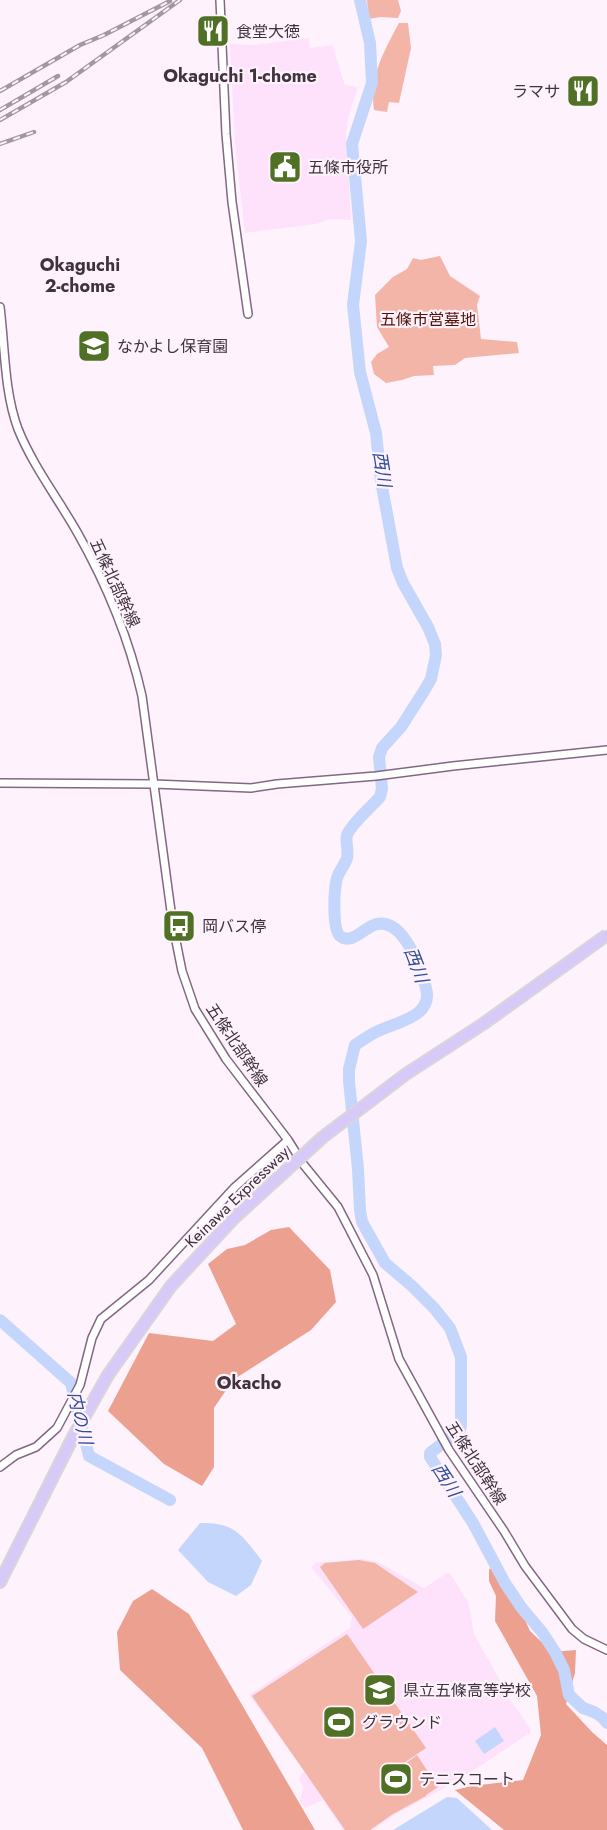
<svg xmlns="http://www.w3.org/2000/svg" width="607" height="1830" font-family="Jost,'Noto Sans JP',sans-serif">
<rect width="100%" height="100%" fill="#fef2fd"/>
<!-- built -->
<path fill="#fee1fb" d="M309 38 310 48 332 45 345 85 358 87 349 115 346 134 351 220 330 219 316 224 245 233 235 144 230 44 253 45Z
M362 1559 378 1562 424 1588 447 1573H450L469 1604 474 1634 502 1684 501 1686 530 1728V1733L465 1776 454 1780H448L446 1787 394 1815 373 1830H343L323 1800 305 1808 300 1801 303 1787 299 1779 304 1771 249 1695 350 1628 352 1617 311 1567 315 1563Z"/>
<!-- green -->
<path fill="#f3b5a7" d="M367 0H398L401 11 398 18 380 17 369 19Z
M399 23H408L411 48 399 103 389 102 387 112 374 110C369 77 384 51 399 23Z
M440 256 450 276 480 296 477 305 481 339 517 342 519 353 465 358 455 365 433 366 434 375 414 376 402 380 386 383 374 374 371 362 377 354 389 347 377 327 375 295 393 277 407 269 413 258 421 260Z
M359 1560 375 1563 418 1592 363 1629 320 1567 325 1563Z
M347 1634 426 1748 404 1763 405 1764 417 1755 438 1787 426 1795V1796L393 1814 370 1830H345L252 1696Z"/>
<!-- forest -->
<path fill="#eca190" d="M289 1227 330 1270 336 1302 311 1330 233 1380 214 1408V1467L202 1486 164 1464 108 1411 149 1333 213 1341 236 1324 208 1264 227 1249 245 1245 271 1230Z
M497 1567 509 1584 530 1631 552 1652 576 1650 575 1673 566 1704 592 1732 607 1745V1830H504L455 1790 471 1786 523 1780 541 1735 537 1696 495 1621 496 1596 489 1581V1569Z
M152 1589 189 1614 315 1830H243L202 1748 120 1670 117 1632 133 1601Z"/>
<!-- water -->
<path fill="#c5d6fc" d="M200 1523C235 1522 242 1535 262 1561L251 1585 236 1596 208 1582 178 1550Z
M495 1727 504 1741 484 1754 475 1741Z
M447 1797 457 1798 492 1830H393Z"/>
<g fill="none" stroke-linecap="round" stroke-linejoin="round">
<!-- river -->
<path stroke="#c5d6fc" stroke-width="12" d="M360 0 370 43 372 83 352 144 361 241 353 305 360 372 376 433 381 481 397 568 403 583 428 627 435 644 436 655 431 679 424 691 401 727 382 748 379 757 382 789 380 797C372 806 351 824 347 835 345 842 349 850 347 858 345 865 339 871 337 878 334 889 332 929 340 936 352 946 365 926 377 924 404 919 420 967 426 988 434 1018 394 1022 374 1033 367 1037 361 1041 355 1045L349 1069V1081L358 1169 360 1210 362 1222 385 1263 412 1286 434 1308 450 1328 461 1357V1425L460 1430 430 1453V1457L473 1523 505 1583 521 1607 542 1632 555 1652 564 1670 569 1695 583 1708 594 1712 602 1717 607 1723
M0 1320 71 1383 89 1456 170 1500"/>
<!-- tertiary casing -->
<g stroke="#826880" stroke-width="10">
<path id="tertiary" d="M220 0 226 134 232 202 248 314
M0 307C5 347 4 391 18 429 33 466 57 497 77 532 106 583 129 638 142 696L173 926 182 971 195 1009 226 1059 288 1140 303 1164 338 1207 373 1275 399 1359 449 1450 504 1531 525 1566 572 1629 584 1639 607 1650
M0 783 154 784 251 788 277 784 376 776 453 766 607 750
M0 1467 16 1455 36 1447 57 1428 80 1385 92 1338 101 1319 149 1280 235 1187 288 1140"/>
</g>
<!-- motorway casing -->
<g stroke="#d9d6d8" stroke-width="14">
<path id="motorway" d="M0 1582 73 1437 108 1375 171 1286"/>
</g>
<!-- tertiary -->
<use href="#tertiary" stroke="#fff" stroke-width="7"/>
<!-- motorway -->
<use href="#motorway" stroke="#d7caf8" stroke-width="10"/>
<!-- rail casing -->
<g stroke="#a398a2" stroke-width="4.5">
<path id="rail" d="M0 91 80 45 104 35 170 1
M0 110 58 76
M0 120 66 82 180 0
M0 144 34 132"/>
</g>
<!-- rail -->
<use href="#rail" stroke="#fef2fd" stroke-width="2" stroke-dasharray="7" stroke-linecap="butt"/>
<!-- motorway-bridge casing -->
<g stroke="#d9d6d8" stroke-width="14" stroke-linecap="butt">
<path id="motorway-bridge" d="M171 1286 234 1218 323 1137 406 1074 483 1024 607 935"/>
</g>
<!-- motorway-bridge -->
<use href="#motorway-bridge" stroke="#d7caf8" stroke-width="10"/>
</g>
<!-- icons -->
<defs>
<g id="restaurant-square" transform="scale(1.725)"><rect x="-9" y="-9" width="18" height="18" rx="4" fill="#507026" stroke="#fef2fd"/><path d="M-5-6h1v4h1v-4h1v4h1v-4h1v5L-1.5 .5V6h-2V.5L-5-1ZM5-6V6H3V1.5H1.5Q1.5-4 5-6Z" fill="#fff"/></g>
<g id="civic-square" transform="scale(1.725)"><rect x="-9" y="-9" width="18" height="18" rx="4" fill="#507026" stroke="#fef2fd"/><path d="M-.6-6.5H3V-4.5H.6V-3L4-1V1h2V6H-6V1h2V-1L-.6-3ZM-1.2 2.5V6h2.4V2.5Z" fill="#fff"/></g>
<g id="school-square" transform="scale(1.725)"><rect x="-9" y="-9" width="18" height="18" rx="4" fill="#507026" stroke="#fef2fd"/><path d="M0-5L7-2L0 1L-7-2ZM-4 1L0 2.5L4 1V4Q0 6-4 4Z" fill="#fff"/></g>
<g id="bus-square" transform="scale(1.725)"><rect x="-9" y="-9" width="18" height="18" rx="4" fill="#507026" stroke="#fef2fd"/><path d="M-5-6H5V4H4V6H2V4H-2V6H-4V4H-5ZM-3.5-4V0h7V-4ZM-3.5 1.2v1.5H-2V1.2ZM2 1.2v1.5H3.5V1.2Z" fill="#fff"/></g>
<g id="stadium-square" transform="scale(1.725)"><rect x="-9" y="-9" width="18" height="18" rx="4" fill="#507026" stroke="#fef2fd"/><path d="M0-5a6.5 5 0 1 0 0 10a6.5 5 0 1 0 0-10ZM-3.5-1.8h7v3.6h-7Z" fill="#fff"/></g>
</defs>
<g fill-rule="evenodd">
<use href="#restaurant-square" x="213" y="31"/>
<use href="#restaurant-square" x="583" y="91"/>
<use href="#civic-square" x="285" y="167"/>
<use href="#school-square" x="94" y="346"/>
<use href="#bus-square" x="179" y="926"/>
<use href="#school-square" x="380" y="1690"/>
<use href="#stadium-square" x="339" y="1722"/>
<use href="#stadium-square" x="396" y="1779"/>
</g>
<g text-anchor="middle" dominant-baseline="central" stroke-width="4.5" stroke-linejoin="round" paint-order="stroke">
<!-- poi labels -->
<g font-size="16" fill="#3f343e" stroke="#fef2fd" text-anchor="start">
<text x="236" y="31">食堂大徳</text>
<text x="560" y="91" text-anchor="end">ラマサ</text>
<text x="308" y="167">五條市役所</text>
<text x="117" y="346">なかよし保育園</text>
<text x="202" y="926">岡バス停</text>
<text x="403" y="1690">県立五條高等学校</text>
<text x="362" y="1722">グラウンド</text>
<text x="419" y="1779">テニスコート</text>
</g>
<!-- park labels -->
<g font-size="16" fill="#521104" stroke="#fef2fd">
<text x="428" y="319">五條市営墓地</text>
</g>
<!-- street labels -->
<g font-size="16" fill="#3f343e" stroke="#fef2fd">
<text transform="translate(115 583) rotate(65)">五條北部幹線</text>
<text transform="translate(237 1045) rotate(56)">五條北部幹線</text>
<text transform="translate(237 1197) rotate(-44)">Keinawa Expressway</text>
<text transform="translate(476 1463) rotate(57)">五條北部幹線</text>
</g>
<!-- neighbourhood labels -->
<g font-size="18" font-weight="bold" fill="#3f343e" stroke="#fef2fd">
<text x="240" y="76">Okaguchi 1-chome</text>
<text x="80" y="265">Okaguchi<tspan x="80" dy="21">2-chome</tspan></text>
<text x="249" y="1383">Okacho</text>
</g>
<!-- water labels -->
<g font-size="18" font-style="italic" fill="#334f97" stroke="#fef2fd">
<text transform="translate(382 469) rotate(81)">西川</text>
<text transform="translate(416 965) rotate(69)">西川</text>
<text transform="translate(80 1418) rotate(77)">内の川</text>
<text transform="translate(446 1480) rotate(57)">西川</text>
</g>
</g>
</svg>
